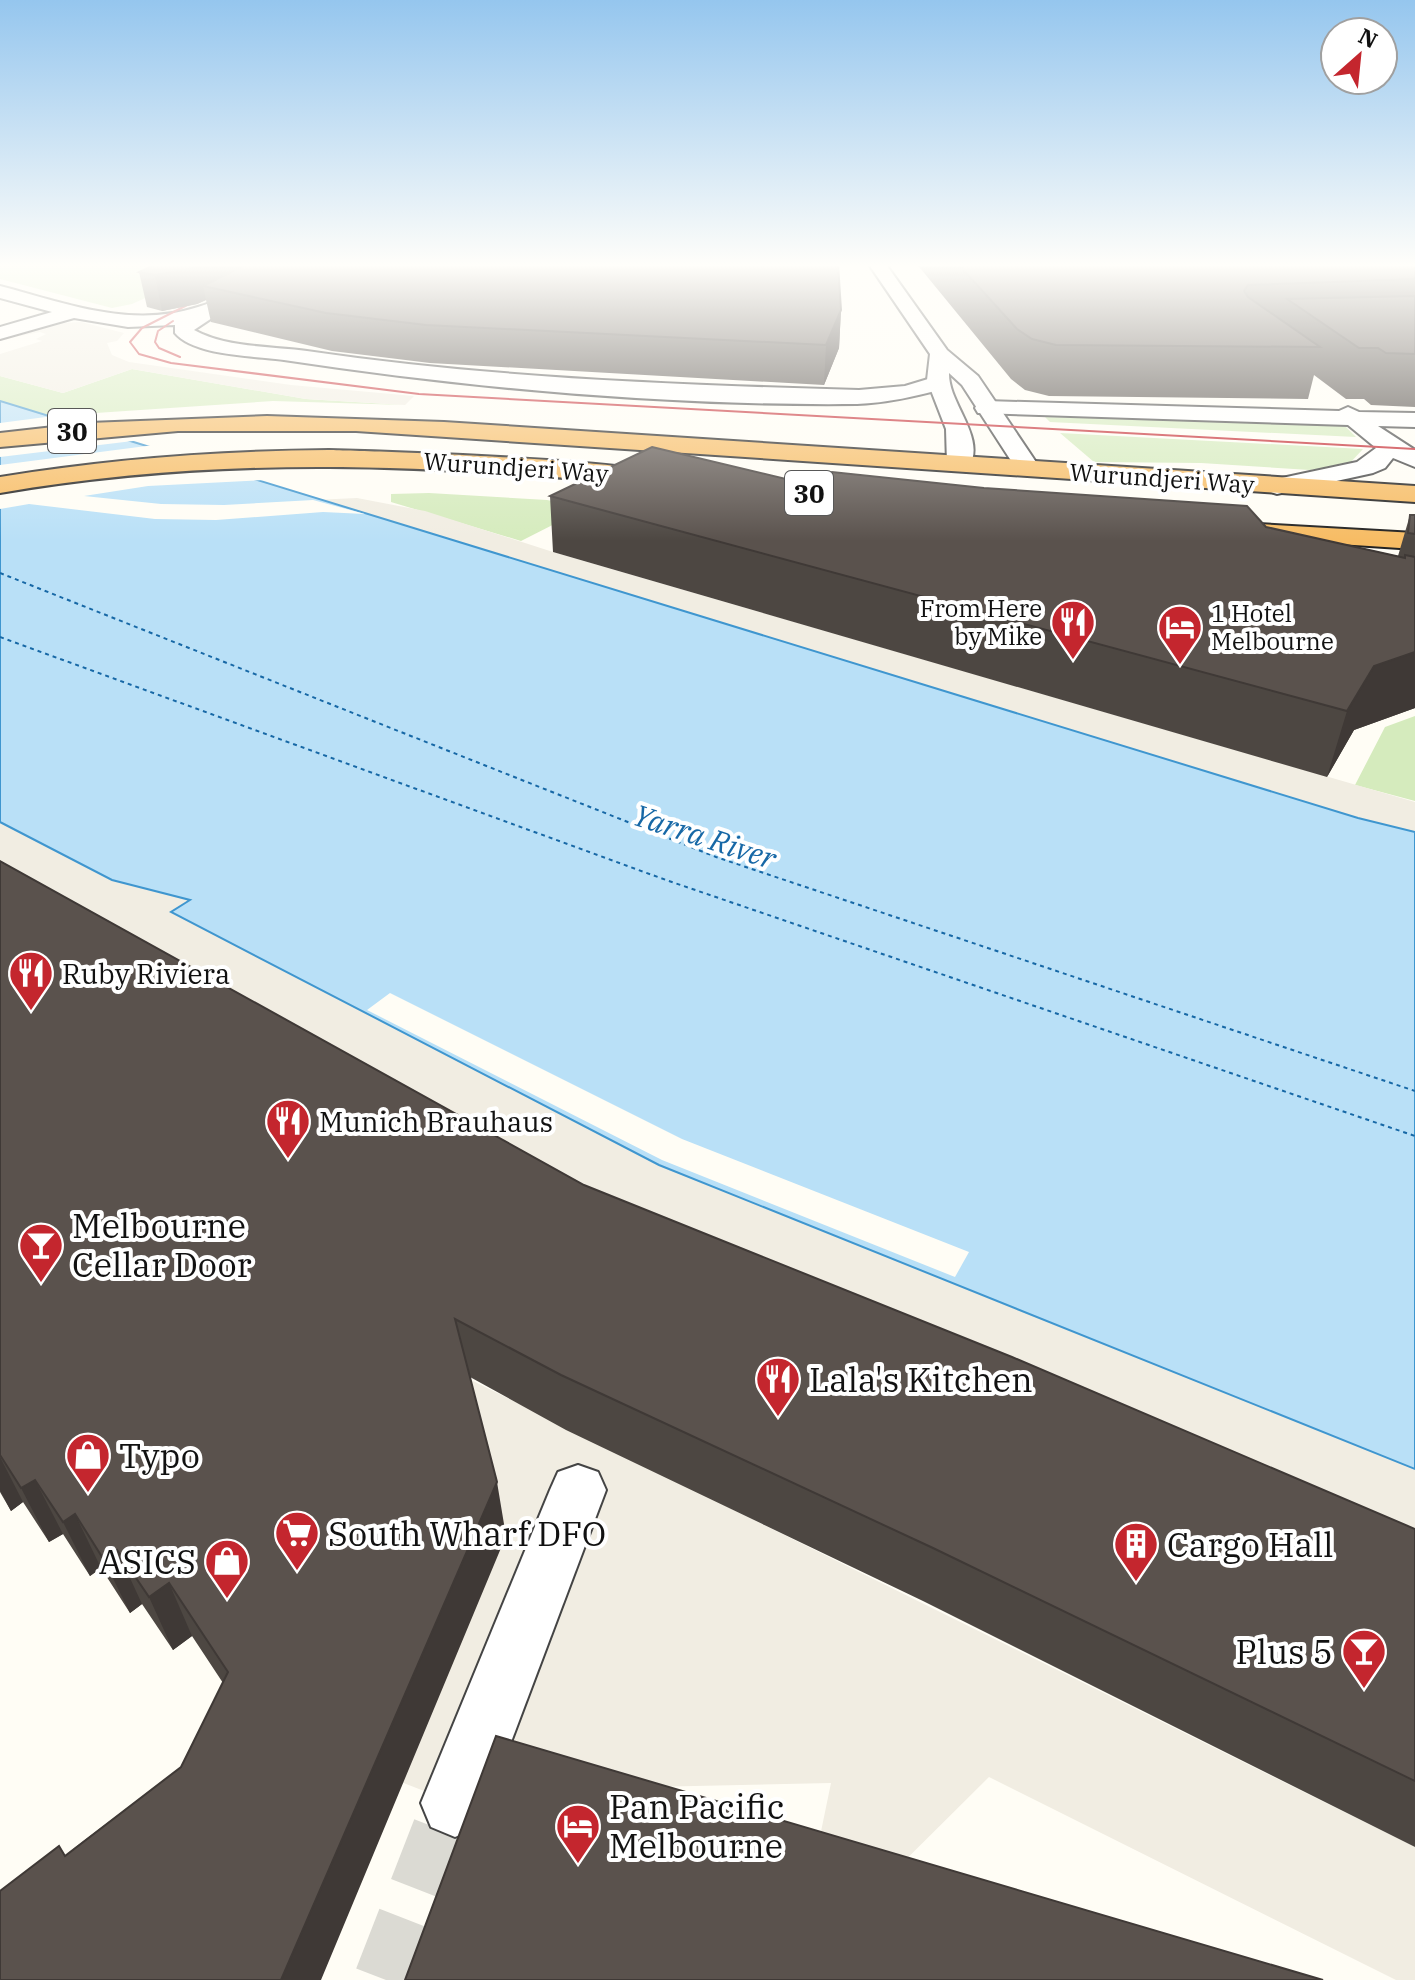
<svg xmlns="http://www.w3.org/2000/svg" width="1415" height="1980" font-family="'IBM Plex Serif',serif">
<rect width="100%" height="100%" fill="#fffdf5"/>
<!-- green -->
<path fill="#d5ebbd" d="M0 263H223L132 304 112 308 0 279Z
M132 369 306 399 405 405 273 401 51 416 0 401V376L63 393Z
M1045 417 1331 423 1346 427 1356 437 1050 422Z
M1060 433 1363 449 1349 464 1310 470 1201 463 1094 462Z
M429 493 547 500 586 508 521 541 391 502V494Z
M1415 716V801L1355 785 1385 727Z"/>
<!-- plaza -->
<path fill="#f1ede2" d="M81 322 124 333 117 341 107 343 112 355 129 362 291 385 414 396 405 405 306 399 132 369 63 393 0 376V354L42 341 36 339 46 334 40 332 10 338 64 323Z
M357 498 425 511 553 552 1415 802V832L1358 818 314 500Z
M0 822 112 880 192 900 172 912 659 1165 1415 1469V1557L1027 1391 0 918Z
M0 1081 465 1377 1415 1847V1980H1396L989 1777 844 1921 805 1909 831 1783 602 1788 455 1803 401 1782 505 1536 497 1503Z"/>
<!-- water -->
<path fill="#b9e0f7" stroke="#3f96cf" stroke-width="2" d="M0 401 1358 818 1415 832V1469L659 1165 171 912 190 900 112 880 0 822Z"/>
<!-- pier -->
<path fill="#fffdf5" d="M61 415 141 440 0 457V423Z
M154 445 265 480 148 486 84 496 161 504 224 505 313 500 365 514 323 512 216 520 155 519 29 504 0 509V465Z
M390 993 682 1139 969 1252 955 1277 662 1160 367 1010Z"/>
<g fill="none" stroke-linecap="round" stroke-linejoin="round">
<!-- ferry -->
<path stroke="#1768a6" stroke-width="2" stroke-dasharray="4 4" stroke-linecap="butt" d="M0 573 716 857 1415 1091
M0 637 666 880 1415 1136"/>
<!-- pedestrian-tunnel -->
<path stroke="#dbdad3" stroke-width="64" stroke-dasharray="64 32" stroke-linecap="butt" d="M386 1980 455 1803"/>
<!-- pedestrian casing -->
<g stroke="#444" stroke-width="4">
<path id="pedestrian" d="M578 1465 598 1472 606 1490 479 1827 455 1837 431 1827 421 1803 550 1490 558 1472Z"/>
</g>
<!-- minor casing -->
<g stroke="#444" stroke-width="4">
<path id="minor" d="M292 263H315L224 310 194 330C227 348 271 346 307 351 490 378 675 385 859 390L905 386 938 376 949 383 946 388C917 396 887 403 857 404 670 406 469 388 284 360 256 356 194 356 175 333V325L128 327 74 318 0 339V327L52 312 0 298V286C65 303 131 329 198 307 231 297 261 278 292 263Z
M986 401 1339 411 1348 407 1359 412 1415 413V427L1378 426 1415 450V467L1393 458 1385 468 1373 473 1277 494 1268 491 1264 486 1268 481 1357 462 1376 448 1348 425 978 413 975 408 978 403Z"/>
</g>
<!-- tertiary casing -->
<g stroke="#444" stroke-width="4">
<path id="tertiary" d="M868 263H885L947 350 978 376 1040 468 1037 473H1019L962 385 949 373C948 404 988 438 968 469H950L947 464 946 429 927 380 930 354Z"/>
</g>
<!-- trunk casing -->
<g stroke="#222" stroke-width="4">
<path id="trunk" d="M267 416 444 422 1415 486V502L356 431H178L0 447V433L89 423Z
M329 450C370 451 659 460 672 478L659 486C433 465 225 454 0 493V477C110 459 218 451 329 450Z
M1241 523 1415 533V549L1231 537 1227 531 1231 525Z"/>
</g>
<!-- pedestrian -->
<use href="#pedestrian" fill="#fff" fill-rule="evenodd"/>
<!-- minor -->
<use href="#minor" fill="#fff" fill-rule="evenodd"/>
<!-- tertiary -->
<use href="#tertiary" fill="#fff" fill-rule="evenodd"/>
<!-- trunk -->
<use href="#trunk" fill="#f7bc64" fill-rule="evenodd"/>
<!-- tram -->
<path stroke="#c4262e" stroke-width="2" d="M203 297 142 328 130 342 139 354 171 363 419 394 1415 449
M173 321 158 331 155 342 159 348 180 357"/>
</g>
<!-- wall -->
<path fill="#4d4742" d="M916 263H1415V407L1371 405 1364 399H1346L1314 375 1308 399 1049 396 1025 390 1011 379Z
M139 272 841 310 839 348 824 385 430 363 332 351 211 322 206 300 197 304 162 311 147 307Z
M811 485 1266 527 1398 556 1410 515H1415V708L1354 730 1327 777 553 552 550 496Z
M0 861 584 1185 1415 1529V1847L923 1601 566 1430 470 1377 506 1536 65 1855 181 1767 223 1683 192 1636 173 1650 142 1604 130 1613 101 1568 90 1576 63 1534 49 1542 23 1502 11 1511 0 1492Z"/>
<!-- shaded-wall -->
<path fill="#3f3936" d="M203 263H284L203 286 206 300 197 304 162 311 155 275Z
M841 310 839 348 824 385 826 345Z
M1415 652V708L1354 730 1327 777 1347 711 1374 666Z
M0 1457 23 1502 11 1511 0 1490Z
M35 1480 63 1534 49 1542 21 1488Z
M497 1482 506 1536 321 1980H281Z
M75 1514 101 1568 90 1576 63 1522Z
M117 1550 142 1604 130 1613 104 1560Z
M169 1583 192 1636 173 1650 149 1597Z"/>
<!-- building -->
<path fill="#5a524d" stroke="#3f3936" stroke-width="2" d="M158 263H203L190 269 155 275 139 272Z
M249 263H838L841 310 826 345 426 325 326 313 203 286Z
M957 263H1415V279L1248 285 1244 291 1248 297 1320 347 1056 345 1032 339 1017 329Z
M1415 296V354L1386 353 1378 348H1359L1287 299Z
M652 447 811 485 832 472 984 488 1247 506 1266 527 1405 558V555L1415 557V652L1374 666 1347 711 550 496Z
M1410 515H1415V534L1408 533Z
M0 861 584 1185 1012 1357 1415 1529V1781L933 1548 561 1375 455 1319 497 1482 281 1980H0V1891L59 1846 65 1856 181 1767 228 1672 169 1583 149 1597 117 1550 104 1560 75 1514 63 1522 35 1480 21 1488 0 1455Z
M496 1736 1323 1980H405Z"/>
<!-- sky -->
<linearGradient id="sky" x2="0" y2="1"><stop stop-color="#95c6ee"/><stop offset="0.49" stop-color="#fffefa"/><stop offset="1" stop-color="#fffefa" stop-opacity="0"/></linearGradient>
<rect width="1415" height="541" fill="url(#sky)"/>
<!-- icons -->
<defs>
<g id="restaurant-pin" transform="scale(2.3)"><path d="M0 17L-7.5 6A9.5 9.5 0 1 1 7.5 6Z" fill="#c4262e" stroke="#fff"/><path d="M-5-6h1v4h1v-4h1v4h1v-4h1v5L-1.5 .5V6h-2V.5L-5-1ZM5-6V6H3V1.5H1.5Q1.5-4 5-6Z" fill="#fff"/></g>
<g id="hotel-pin" transform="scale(2.3)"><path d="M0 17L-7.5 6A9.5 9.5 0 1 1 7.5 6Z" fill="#c4262e" stroke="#fff"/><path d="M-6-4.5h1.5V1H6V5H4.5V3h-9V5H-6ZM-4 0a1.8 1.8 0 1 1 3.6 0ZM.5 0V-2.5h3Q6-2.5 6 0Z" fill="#fff"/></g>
<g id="bar-pin" transform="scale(2.3)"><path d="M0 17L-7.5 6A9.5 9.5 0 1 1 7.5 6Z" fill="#c4262e" stroke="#fff"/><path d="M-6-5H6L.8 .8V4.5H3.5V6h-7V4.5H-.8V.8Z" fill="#fff"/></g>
<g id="shop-pin" transform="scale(2.3)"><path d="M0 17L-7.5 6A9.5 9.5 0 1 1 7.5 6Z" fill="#c4262e" stroke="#fff"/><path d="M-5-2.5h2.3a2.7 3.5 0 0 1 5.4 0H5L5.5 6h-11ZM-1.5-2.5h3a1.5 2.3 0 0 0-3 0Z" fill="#fff"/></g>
<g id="supermarket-pin" transform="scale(2.3)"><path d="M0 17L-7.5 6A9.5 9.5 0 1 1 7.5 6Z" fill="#c4262e" stroke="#fff"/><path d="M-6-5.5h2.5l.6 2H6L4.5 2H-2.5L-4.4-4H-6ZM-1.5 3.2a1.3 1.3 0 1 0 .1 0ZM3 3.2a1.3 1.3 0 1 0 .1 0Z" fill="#fff"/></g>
<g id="building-pin" transform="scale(2.3)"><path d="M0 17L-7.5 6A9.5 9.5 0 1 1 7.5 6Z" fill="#c4262e" stroke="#fff"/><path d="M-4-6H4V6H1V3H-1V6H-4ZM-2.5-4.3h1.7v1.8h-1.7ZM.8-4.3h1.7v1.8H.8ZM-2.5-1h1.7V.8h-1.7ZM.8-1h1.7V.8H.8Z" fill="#fff"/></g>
</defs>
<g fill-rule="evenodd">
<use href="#restaurant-pin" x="1073" y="622"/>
<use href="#hotel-pin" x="1180" y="627"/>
<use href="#restaurant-pin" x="31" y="973"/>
<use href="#restaurant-pin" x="288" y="1121"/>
<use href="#bar-pin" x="41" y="1245"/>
<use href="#restaurant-pin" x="778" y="1379"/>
<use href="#shop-pin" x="88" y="1455"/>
<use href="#supermarket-pin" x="297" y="1533"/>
<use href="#building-pin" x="1136" y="1544"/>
<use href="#shop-pin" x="227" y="1561"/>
<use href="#bar-pin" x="1364" y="1651"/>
<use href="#hotel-pin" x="578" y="1826"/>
</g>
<g text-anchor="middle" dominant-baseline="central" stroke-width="8" stroke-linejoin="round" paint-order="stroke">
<!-- far-street labels -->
<g font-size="24" fill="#111" stroke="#fff">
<text transform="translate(516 467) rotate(4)">Wurundjeri Way</text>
<text transform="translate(1162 478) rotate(4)">Wurundjeri Way</text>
</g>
<!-- far-poi labels -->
<g font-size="24" fill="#111" stroke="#fff" text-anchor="end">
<text x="1042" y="608">From Here<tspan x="1042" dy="28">by Mike</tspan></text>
<text x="1211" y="613" text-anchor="start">1 Hotel<tspan x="1211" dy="28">Melbourne</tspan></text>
</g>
<!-- shield labels -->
<g fill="#fff" stroke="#585858" stroke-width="2">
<rect x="48" y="409" width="48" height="44" rx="6"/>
<rect x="785" y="471" width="48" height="44" rx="6"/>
</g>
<g font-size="26" font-weight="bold" fill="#111">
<text x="72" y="431">30</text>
<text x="809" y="493">30</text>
</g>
<!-- poi labels -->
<g font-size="28" fill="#111" stroke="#fff" text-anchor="start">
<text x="62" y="973">Ruby Riviera</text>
<text x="319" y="1121">Munich Brauhaus</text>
</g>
<!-- water labels -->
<g font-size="30" font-style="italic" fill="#1768a6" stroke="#fff">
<text transform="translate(705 836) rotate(18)">Yarra River</text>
</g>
<!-- near-poi labels -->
<g font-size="34" fill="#111" stroke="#fff" text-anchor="start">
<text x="72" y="1225">Melbourne<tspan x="72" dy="39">Cellar Door</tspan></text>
<text x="809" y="1379">Lala's Kitchen</text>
<text x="119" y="1455">Typo</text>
<text x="328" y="1533">South Wharf DFO</text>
<text x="1167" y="1544">Cargo Hall</text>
<text x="196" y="1561" text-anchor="end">ASICS</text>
<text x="1333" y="1651" text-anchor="end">Plus 5</text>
<text x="609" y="1806">Pan Pacific<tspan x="609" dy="39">Melbourne</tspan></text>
</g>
</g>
<!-- north arrow -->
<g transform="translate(1359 56) rotate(27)"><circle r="38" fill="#ffffff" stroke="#a0a0a0" stroke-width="2"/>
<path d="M0-6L14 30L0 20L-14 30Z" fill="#c4262e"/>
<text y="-12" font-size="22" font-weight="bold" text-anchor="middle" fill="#111111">N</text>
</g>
</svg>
